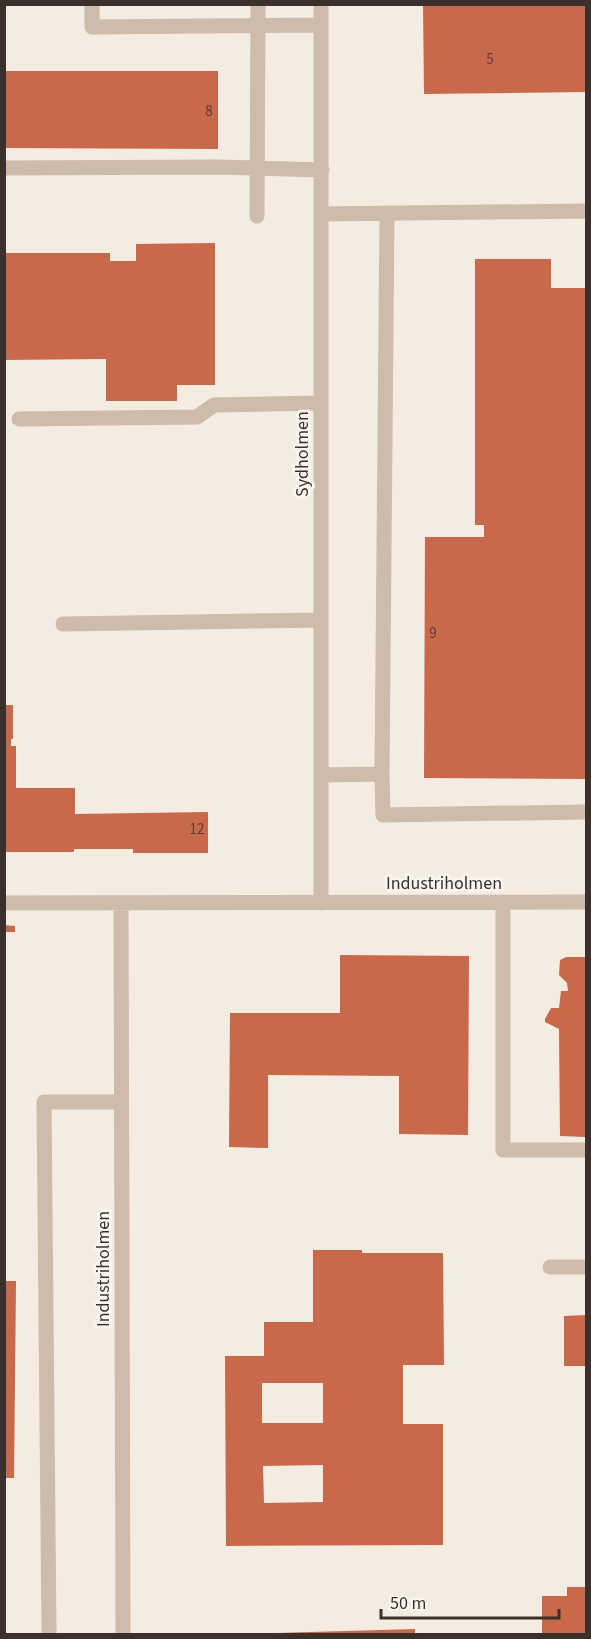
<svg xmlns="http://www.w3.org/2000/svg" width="591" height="1639" font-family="'Source Sans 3',sans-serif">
<rect width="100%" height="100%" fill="#f4ebe1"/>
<!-- building -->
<path fill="#c8694b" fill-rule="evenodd" d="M423 4H586V92L424 94Z
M4 71H218V149L4 148Z
M215 243V385H177V401H106V359L4 360V253H110V261H136V244Z
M475 259H551V288H586V779L424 778 425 537H484V525H475Z
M4 705H13V739H11V746H16V788H75V814L208 812V853H133V849H74V852H4Z
M4 925 15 926V932H4Z
M340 955 469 956 468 1135 399 1134V1076L268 1075V1148L229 1147 230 1013H340Z
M566 957H586V1137L560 1136 559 1029 545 1022V1019L551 1008H559L561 991H568L567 983 559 975 560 960Z
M313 1250H362V1253H443L444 1365H403V1424H443V1545L226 1546 225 1356H264V1322H313ZM262 1383H323V1423H262ZM323 1465V1502L264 1503 263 1466Z
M4 1281H16L14 1478H4Z
M586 1315 585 1366H564V1316Z
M567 1587H586V1634H542V1596H567Z
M415 1629V1634H276V1633Z"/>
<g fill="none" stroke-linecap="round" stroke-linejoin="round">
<!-- minor -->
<path stroke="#cdbbac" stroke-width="15" d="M92 4V27L321 25
M4 168 218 167 322 170
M321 214 586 211
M257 216 258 4
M19 419 197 417 214 405 321 403
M63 624 321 620
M382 774 387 213
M321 775 382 774 383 815 586 812
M503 902V1150H586
M4 903 586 902
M121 903 123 1634
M321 903V4
M550 1267H586
M49 1634 44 1102H121"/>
</g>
<g text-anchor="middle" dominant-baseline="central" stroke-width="6" stroke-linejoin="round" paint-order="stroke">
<!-- number labels -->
<g font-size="15" fill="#5e3e33">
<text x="490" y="59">5</text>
<text x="209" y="111">8</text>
<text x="433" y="633">9</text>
<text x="197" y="829">12</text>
</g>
<!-- street labels -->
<g font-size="18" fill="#3b302b" stroke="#fbf5ee">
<text transform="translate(302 454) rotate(-90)">Sydholmen</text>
<text x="444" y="883">Industriholmen</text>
<text transform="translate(103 1269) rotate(-90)">Industriholmen</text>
</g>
</g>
<!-- border -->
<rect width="591" height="1639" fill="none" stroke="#3b302b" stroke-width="12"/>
<!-- scale -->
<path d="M381 1609v9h178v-9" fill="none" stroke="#3b302b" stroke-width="3"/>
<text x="390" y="1609" font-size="18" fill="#3b302b" stroke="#fbf5ee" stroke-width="4.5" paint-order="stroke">50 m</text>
</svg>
